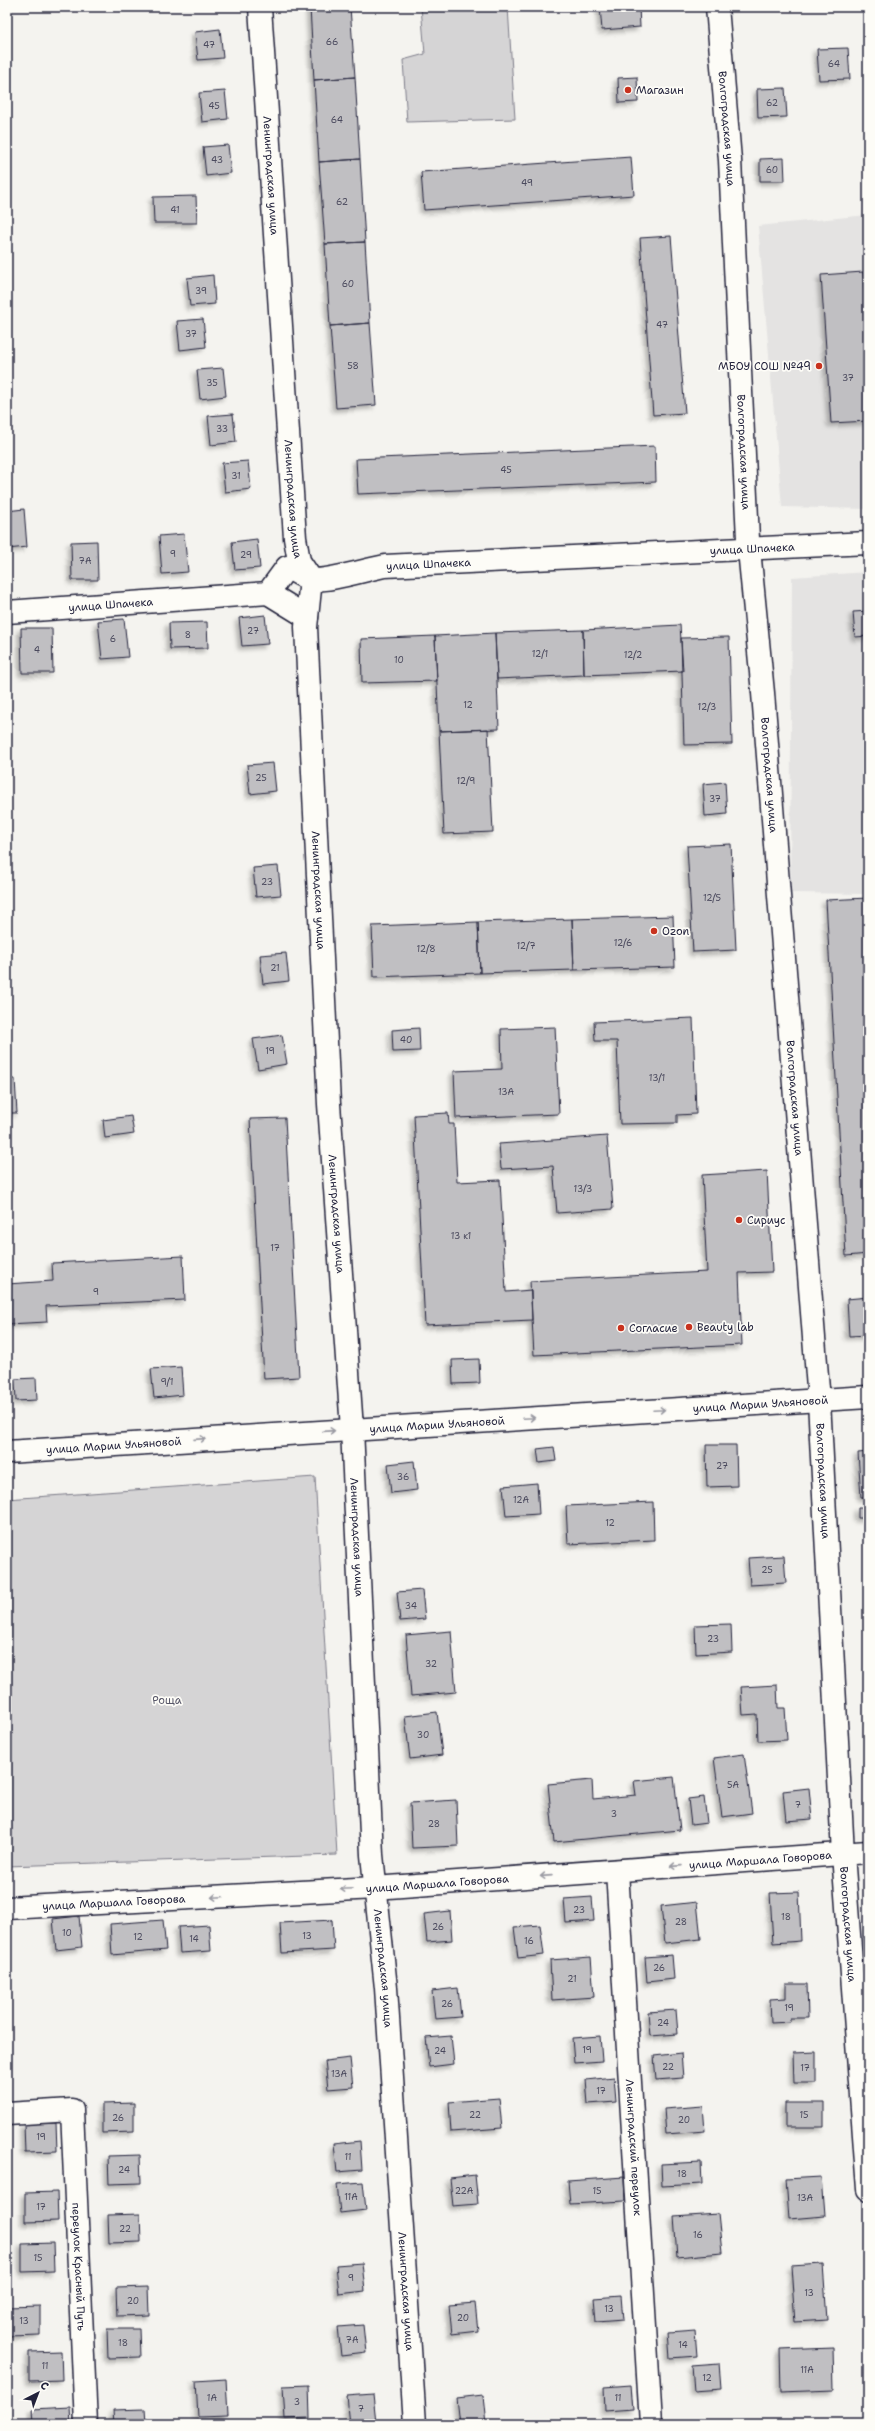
<svg xmlns="http://www.w3.org/2000/svg" width="875" height="2431" font-family="'Shantell Sans',sans-serif">
<defs>
<filter id="shadow"><feDropShadow dx="-3.5" dy="3.5" stdDeviation="2" flood-color="#0004"/></filter>
</defs>
<rect width="100%" height="100%" fill="#f4f3ef"/>
<filter id="ink" filterUnits="userSpaceOnUse"><feTurbulence type="fractalNoise" baseFrequency=".025" numOctaves="2"/><feDisplacementMap in="SourceGraphic" scale="8" xChannelSelector="R" yChannelSelector="G"/><feConvolveMatrix kernelMatrix="1 2 1 2 8 2 1 2 1" color-interpolation-filters="sRGB"/></filter>
<g filter="url(#ink)">
<!-- built -->
<path fill="#e4e3e2" d="M862 7H868V509L782 507 758 226 867 215Z
M868 572V894L790 893 792 577Z"/>
<!-- green -->
<path fill="#d5d4d5" stroke="#7c7b88" d="M421 7H508L515 119 407 122 403 60 425 54Z
M315 1477 337 1855 7 1866V1499Z"/>
<!-- building -->
<path fill="#c0bfc2" stroke="#22223b" filter="url(#shadow)" d="M310 7H350L355 77 314 80Z
M600 7H639L640 27 602 30Z
M220 29 223 58 198 60 195 32Z
M848 48 850 79 819 80 817 49Z
M355 77 360 159 319 162 314 80Z
M637 77 638 102 619 103 618 78Z
M785 88 787 117 758 118 757 89Z
M225 91 228 119 202 122 199 93Z
M228 145 231 173 206 176 203 147Z
M631 157 634 195 424 210 421 172Z
M784 158 785 181H760V159Z
M360 159 365 242 325 244 319 162Z
M196 196 197 223H154L153 197Z
M671 236 685 413 653 415 640 238Z
M365 242 370 323 330 326 325 244Z
M863 272 868 336V421L831 423 821 275Z
M213 275 215 304 190 306 187 278Z
M203 319 206 347 180 350 177 321Z
M370 323 376 405 336 408 330 326Z
M223 368 226 396 200 399 197 370Z
M233 414 236 442 211 445 208 416Z
M655 446 656 482 358 494 356 459Z
M248 461 251 489 225 492 222 463Z
M24 509 27 547 7 549V511Z
M184 534 188 572 162 574 159 536Z
M257 539 260 568 235 570 232 542Z
M97 541 98 580H72L71 542Z
M868 611V636L855 637 853 612Z
M265 615 268 644 242 646 239 618Z
M124 619 128 657 102 659 98 621Z
M207 622 208 648 170 649 169 623Z
M680 625 683 671 584 675 583 630Z
M21 628H52L53 673H22Z
M583 630 584 675 497 679 495 633Z
M495 633 499 729 439 731 435 636Z
M435 636 437 681 362 683 361 639Z
M729 637 732 744 684 745 681 638Z
M488 729 493 832 444 834 439 731Z
M273 763 276 791 250 794 247 765Z
M725 782 727 814 705 816 703 784Z
M731 844 736 950 693 952 687 846Z
M278 866 281 895 256 897 253 868Z
M868 898V1254L846 1256 826 900Z
M673 916 675 967 574 970 572 919Z
M572 919 574 970 480 973 478 922Z
M478 922 480 973 374 977 372 926Z
M286 953 289 981 263 984 260 955Z
M693 1018 696 1114 677 1115V1123L620 1124 617 1041H595L594 1022Z
M555 1027 559 1114 456 1118 454 1071 502 1069 501 1029Z
M419 1028 420 1051 393 1052 392 1030Z
M282 1035 287 1064 258 1069 253 1039Z
M7 1079H15L17 1113H7Z
M448 1113 449 1124H454L457 1182 500 1180 506 1292 531 1290 532 1320 425 1325 414 1115Z
M131 1116 134 1134 105 1138 103 1120Z
M285 1118 299 1377 264 1379 250 1119Z
M607 1136 613 1209 557 1213 553 1166 501 1169 499 1144Z
M767 1171 772 1272 739 1273 742 1345 534 1355 530 1281 707 1272 702 1175Z
M183 1256 185 1300 46 1306 47 1322 7 1324V1284L53 1281 52 1263Z
M868 1297V1335L849 1336 847 1299Z
M479 1359 480 1383 453 1384 452 1360Z
M181 1367 183 1395 154 1398 151 1369Z
M36 1378 37 1400 16 1401 15 1379Z
M706 1445H736L737 1486 707 1487Z
M554 1447 556 1461 539 1463 537 1449Z
M868 1452V1497H861L858 1453Z
M414 1461 417 1490 391 1493 388 1464Z
M537 1483 539 1514 506 1516 503 1486Z
M653 1502 654 1540 568 1544 566 1506Z
M858 1508H868V1518H858Z
M784 1556 786 1583 750 1585 748 1558Z
M422 1590 425 1619 400 1621 397 1592Z
M731 1624 732 1652 696 1654 695 1625Z
M451 1631 456 1692 411 1696 406 1635Z
M777 1685 778 1708H785L787 1740 758 1741 757 1714 743 1715 741 1687Z
M437 1712 442 1755 410 1759 405 1716Z
M744 1754 752 1813 722 1817 714 1758Z
M674 1777 680 1830 554 1842 548 1784 592 1780 593 1799 636 1795 634 1781Z
M809 1788 812 1819 786 1821 783 1791Z
M704 1797 707 1823 691 1825 688 1799Z
M456 1800 458 1846 412 1848 410 1803Z
M799 1892 801 1941 773 1943 770 1893Z
M592 1897 594 1921 566 1923 564 1899Z
M697 1902 701 1939 665 1943 661 1906Z
M450 1911 452 1940 427 1942 424 1914Z
M79 1916 82 1947 56 1950 53 1919Z
M163 1920 166 1950 112 1955 110 1924Z
M332 1920 334 1950 282 1953 280 1923Z
M209 1925 211 1951 180 1953 178 1927Z
M540 1925 544 1955 518 1958 514 1927Z
M672 1955 674 1979 647 1982 645 1957Z
M591 1957 594 1997 552 2000 550 1960Z
M786 1984H807L808 2018H790V2022L771 2023 770 1999 786 1998Z
M458 1988 461 2017 435 2019 432 1991Z
M676 2010 678 2034 650 2036 648 2012Z
M451 2036 454 2064 429 2067 426 2038Z
M600 2036 602 2061 574 2063 572 2038Z
M816 2052V2083H794L793 2053Z
M681 2053 683 2078 656 2080 654 2056Z
M350 2058 353 2087 328 2089 325 2061Z
M614 2077 616 2102 588 2104 586 2080Z
M499 2098 502 2128 451 2132 449 2102Z
M134 2103V2132L102 2133V2104Z
M785 2103H824V2127H785Z
M703 2106 705 2131 666 2134 664 2109Z
M56 2123 57 2151 25 2152 24 2124Z
M360 2141 362 2170 337 2172 334 2144Z
M140 2155 141 2183 109 2184 108 2156Z
M701 2162 702 2184 662 2186 661 2164Z
M475 2175 478 2204 453 2206 450 2178Z
M624 2177 625 2201 570 2204 568 2181Z
M821 2177 824 2216 789 2219 786 2179Z
M363 2182 366 2210 340 2213 337 2184Z
M57 2192 58 2221 25 2222V2193Z
M140 2214 141 2242 109 2243 108 2215Z
M718 2214 722 2253 677 2257 674 2217Z
M53 2243 54 2271 22 2272V2244Z
M362 2263 365 2291 339 2294 336 2265Z
M823 2264 827 2320 795 2322 791 2266Z
M148 2287 149 2315 117 2316 116 2288Z
M621 2296 623 2320 596 2322 594 2298Z
M475 2303 478 2331 452 2334 449 2305Z
M40 2306V2335L8 2336 7 2307Z
M363 2325 366 2353 341 2356 338 2327Z
M107 2329H139L140 2357 108 2358Z
M695 2331 697 2356 670 2358 668 2333Z
M833 2348 834 2390 781 2392 780 2350Z
M61 2351 62 2380 29 2381V2352Z
M719 2364 721 2389 694 2391 692 2366Z
M226 2379 228 2416 198 2417 196 2381Z
M309 2385 310 2418 285 2419 283 2386Z
M631 2385 633 2409 605 2411 604 2387Z
M373 2394 376 2422 350 2424 347 2396Z
M483 2395 486 2424H460L457 2398Z
M70 2407 71 2424H33L32 2409Z
M145 2409 146 2424H114L113 2410Z"/>
<g fill="none" stroke-linecap="round" stroke-linejoin="round">
<!-- minor casing -->
<g stroke="#22223b" stroke-width="25">
<g id="minor">
<path id="s1" d="M260 7 295 538 299 561 311 579 306 627 329 1104 352 1429 372 1855 386 1988 415 2424"/>
<path id="s2" d="M717 7 730 160 748 539 763 693 819 1401 843 1854 868 2189"/>
<path d="M268 593 307 617"/>
<path id="s3" d="M7 612 268 593 287 567C294 571 302 577 310 579 324 583 368 569 385 566L868 543"/>
<path id="s4" d="M7 1452 868 1397"/>
<path id="s5" d="M617 1871 651 2424"/>
<path id="s6" d="M7 1908 375 1888 868 1852"/>
<path id="s7" d="M7 2114 72 2110 86 2424"/>
</g>
</g>
<!-- minor -->
<use href="#minor" stroke="#fdfcf7" stroke-width="22"/>
</g>
<!-- one-way arrows -->
<defs><path id="oneway-shaft" d="M-6 0H5M1.5-3L5.5 0L1.5 3" fill="none" stroke-width="1.6" stroke-linecap="round" stroke-linejoin="round"/></defs>
<g stroke="#9a9aa2">
<use href="#oneway-shaft" transform="translate(659 1410) rotate(-3)"/>
<use href="#oneway-shaft" transform="translate(529 1418) rotate(-3)"/>
<use href="#oneway-shaft" transform="translate(329 1431) rotate(-4)"/>
<use href="#oneway-shaft" transform="translate(200 1439) rotate(-4)"/>
<use href="#oneway-shaft" transform="translate(676 1866) rotate(176)"/>
<use href="#oneway-shaft" transform="translate(546 1876) rotate(176)"/>
<use href="#oneway-shaft" transform="translate(346 1889) rotate(177)"/>
<use href="#oneway-shaft" transform="translate(217 1897) rotate(177)"/>
</g>
</g>
<!-- markers -->
<g fill="#c8321e" stroke="#fdfcf7" stroke-width="1.5">
<circle cx="628" cy="90" r="4"/>
<circle cx="819" cy="366" r="4"/>
<circle cx="654" cy="931" r="4"/>
<circle cx="739" cy="1220" r="4"/>
<circle cx="689" cy="1327" r="4"/>
<circle cx="621" cy="1328" r="4"/>
</g>
<g text-anchor="middle" dominant-baseline="central" stroke-width="3.5" stroke-linejoin="round" paint-order="stroke">
<!-- number labels -->
<g font-size="9" fill="#4a495d">
<text x="332" y="42">66</text>
<text x="209" y="45">47</text>
<text x="834" y="64">64</text>
<text x="772" y="103">62</text>
<text x="214" y="106">45</text>
<text x="337" y="120">64</text>
<text x="217" y="160">43</text>
<text x="772" y="170">60</text>
<text x="527" y="183">49</text>
<text x="342" y="202">62</text>
<text x="175" y="210">41</text>
<text x="348" y="284">60</text>
<text x="201" y="291">39</text>
<text x="662" y="325">47</text>
<text x="191" y="334">37</text>
<text x="353" y="366">58</text>
<text x="848" y="378">37</text>
<text x="212" y="383">35</text>
<text x="222" y="429">33</text>
<text x="506" y="470">45</text>
<text x="236" y="476">31</text>
<text x="173" y="554">9</text>
<text x="246" y="555">29</text>
<text x="85" y="561">7А</text>
<text x="253" y="631">27</text>
<text x="188" y="635">8</text>
<text x="113" y="639">6</text>
<text x="37" y="650">4</text>
<text x="540" y="654">12/1</text>
<text x="633" y="655">12/2</text>
<text x="399" y="660">10</text>
<text x="468" y="705">12</text>
<text x="707" y="707">12/3</text>
<text x="261" y="778">25</text>
<text x="466" y="781">12/9</text>
<text x="715" y="799">37</text>
<text x="267" y="882">23</text>
<text x="712" y="898">12/5</text>
<text x="623" y="943">12/6</text>
<text x="526" y="946">12/7</text>
<text x="426" y="949">12/8</text>
<text x="275" y="968">21</text>
<text x="406" y="1040">40</text>
<text x="270" y="1051">19</text>
<text x="657" y="1078">13/1</text>
<text x="506" y="1092">13А</text>
<text x="583" y="1189">13/3</text>
<text x="461" y="1236">13 к1</text>
<text x="275" y="1248">17</text>
<text x="96" y="1292">9</text>
<text x="167" y="1382">9/1</text>
<text x="722" y="1466">27</text>
<text x="403" y="1477">36</text>
<text x="521" y="1500">12А</text>
<text x="610" y="1523">12</text>
<text x="767" y="1570">25</text>
<text x="411" y="1606">34</text>
<text x="713" y="1639">23</text>
<text x="431" y="1664">32</text>
<text x="423" y="1735">30</text>
<text x="733" y="1785">5А</text>
<text x="798" y="1805">7</text>
<text x="614" y="1814">3</text>
<text x="434" y="1824">28</text>
<text x="579" y="1910">23</text>
<text x="786" y="1917">18</text>
<text x="681" y="1922">28</text>
<text x="438" y="1927">26</text>
<text x="67" y="1933">10</text>
<text x="307" y="1936">13</text>
<text x="138" y="1937">12</text>
<text x="194" y="1939">14</text>
<text x="529" y="1941">16</text>
<text x="659" y="1968">26</text>
<text x="572" y="1979">21</text>
<text x="447" y="2004">26</text>
<text x="789" y="2008">19</text>
<text x="663" y="2023">24</text>
<text x="587" y="2050">19</text>
<text x="440" y="2051">24</text>
<text x="668" y="2067">22</text>
<text x="805" y="2068">17</text>
<text x="339" y="2074">13А</text>
<text x="601" y="2091">17</text>
<text x="475" y="2115">22</text>
<text x="804" y="2115">15</text>
<text x="118" y="2118">26</text>
<text x="684" y="2120">20</text>
<text x="41" y="2137">19</text>
<text x="348" y="2157">11</text>
<text x="124" y="2170">24</text>
<text x="682" y="2174">18</text>
<text x="464" y="2191">22А</text>
<text x="597" y="2191">15</text>
<text x="351" y="2197">11А</text>
<text x="805" y="2198">13А</text>
<text x="41" y="2207">17</text>
<text x="125" y="2229">22</text>
<text x="698" y="2235">16</text>
<text x="38" y="2258">15</text>
<text x="351" y="2278">9</text>
<text x="809" y="2293">13</text>
<text x="133" y="2301">20</text>
<text x="609" y="2309">13</text>
<text x="463" y="2318">20</text>
<text x="24" y="2321">13</text>
<text x="352" y="2340">7А</text>
<text x="123" y="2343">18</text>
<text x="683" y="2345">14</text>
<text x="45" y="2366">11</text>
<text x="807" y="2370">11А</text>
<text x="707" y="2378">12</text>
<text x="212" y="2398">1А</text>
<text x="618" y="2398">11</text>
<text x="297" y="2402">3</text>
<text x="361" y="2409">7</text>
</g>
<!-- poi labels -->
<g font-size="11" fill="#22223b" stroke="#fdfcf7" text-anchor="start">
<text x="636" y="90">Магазин</text>
<text x="811" y="366" text-anchor="end">МБОУ СОШ №49</text>
<text x="662" y="931">Ozon</text>
<text x="747" y="1220">Сириус</text>
<text x="697" y="1327">Beauty lab</text>
<text x="629" y="1328">Согласие</text>
</g>
<!-- street labels -->
<g font-size="11" fill="#22223b" stroke="#fdfcf7">
<text stroke="none"><textPath href="#s2" startOffset="122">Волгоградская улица</textPath></text>
<text stroke="none"><textPath href="#s1" startOffset="169">Ленинградская улица</textPath></text>
<text stroke="none"><textPath href="#s2" startOffset="446">Волгоградская улица</textPath></text>
<text stroke="none"><textPath href="#s1" startOffset="493">Ленинградская улица</textPath></text>
<text stroke="none"><textPath href="#s3" startOffset="764">улица Шпачека</textPath></text>
<text stroke="none"><textPath href="#s3" startOffset="440">улица Шпачека</textPath></text>
<text stroke="none"><textPath href="#s3" startOffset="104">улица Шпачека</textPath></text>
<text stroke="none"><textPath href="#s2" startOffset="770">Волгоградская улица</textPath></text>
<text stroke="none"><textPath href="#s1" startOffset="889">Ленинградская улица</textPath></text>
<text stroke="none"><textPath href="#s2" startOffset="1094">Волгоградская улица</textPath></text>
<text stroke="none"><textPath href="#s1" startOffset="1213">Ленинградская улица</textPath></text>
<text stroke="none"><textPath href="#s4" startOffset="755">улица Марии Ульяновой</textPath></text>
<text stroke="none"><textPath href="#s4" startOffset="431">улица Марии Ульяновой</textPath></text>
<text stroke="none"><textPath href="#s4" startOffset="107">улица Марии Ульяновой</textPath></text>
<text stroke="none"><textPath href="#s2" startOffset="1478">Волгоградская улица</textPath></text>
<text stroke="none"><textPath href="#s1" startOffset="1537">Ленинградская улица</textPath></text>
<text stroke="none"><textPath href="#s6" startOffset="755">улица Маршала Говорова</textPath></text>
<text stroke="none"><textPath href="#s6" startOffset="431">улица Маршала Говорова</textPath></text>
<text stroke="none"><textPath href="#s6" startOffset="107">улица Маршала Говорова</textPath></text>
<text stroke="none"><textPath href="#s2" startOffset="1922">Волгоградская улица</textPath></text>
<text stroke="none"><textPath href="#s1" startOffset="1969">Ленинградская улица</textPath></text>
<text stroke="none"><textPath href="#s5" startOffset="277">Ленинградский переулок</textPath></text>
<text stroke="none"><textPath href="#s7" startOffset="222">переулок Красный Путь</textPath></text>
<text stroke="none"><textPath href="#s1" startOffset="2293">Ленинградская улица</textPath></text>
</g>
<!-- park labels -->
<g font-size="11" fill="#585769" stroke="#fdfcf7">
<text x="167" y="1700">Роща</text>
</g>
</g>
<!-- margin -->
<rect width="875" height="2431" fill="none" stroke="#fdfcf7" stroke-width="24"/>
<rect x="12" y="12" width="851" height="2407" fill="none" stroke="#22223b" stroke-width="1.5" filter="url(#ink)"/>
<!-- north arrow -->
<g transform="translate(38 2393) rotate(42)" stroke="#fdfcf7" stroke-width="3" paint-order="stroke">
<path d="M0-3L7 15L0 10L-7 15Z" fill="#22223b"/>
<text y="-6" font-size="11" font-weight="bold" text-anchor="middle" fill="#22223b">С</text>
</g>
</svg>
